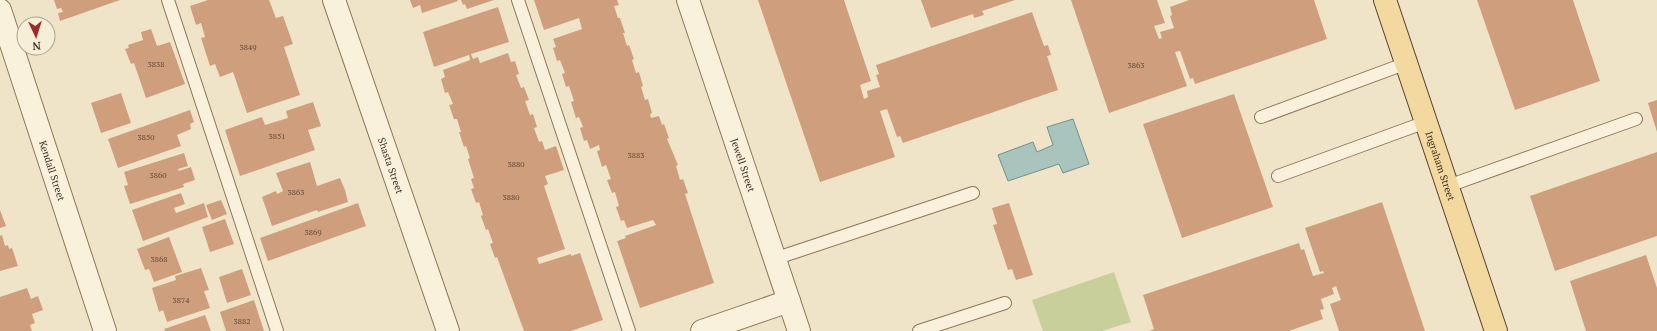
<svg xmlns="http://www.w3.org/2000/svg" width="1657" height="331" font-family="'PT Serif',serif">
<rect width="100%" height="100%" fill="#f0e4c8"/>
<!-- green -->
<path fill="#c9cf9b" d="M1114 272 1131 322 1102 331H1043L1032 300Z"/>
<!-- water -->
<path fill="#a9c4bc" stroke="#6f938a" d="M1073 119 1089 164 1063 173 1059 164 1008 181 998 155 1033 142 1037 152 1053 145 1047 127Z"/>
<!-- building -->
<path fill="#cf9f7d" d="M54 0H120L60 21 58 13 63 12 61 8 57 9Z
M208 0H269L276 18 283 16 293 44 284 47 300 95 247 113 233 72 220 77 215 64 210 66 201 38 205 37 201 23 196 25 190 6Z
M410 0H457L458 1 422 13 420 5 413 8Z
M461 0H494L467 9 465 4 463 5Z
M534 0H617L619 5 614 6 618 18H620L625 33H623L627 46 629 45 634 59 632 60 636 73 639 72 643 86 641 87 645 100 648 99 652 113 650 114 651 118 659 116 662 125 664 124 669 138 667 139 678 165 676 166 680 180 683 179 688 193 685 194 714 283 640 308 617 241 626 238 625 236 656 225 653 220 627 228 624 220 621 221 616 207 619 206 615 192 612 193 607 180 611 179 606 165 602 167 597 151 600 150 599 145 590 149 587 140 584 141 580 128 583 127 579 117 576 118 571 102 574 101 569 86 566 87 562 74 565 73 560 60 557 61 553 48 556 47 553 39 582 29 579 18 544 30Z
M758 0H844L871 81 860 85 864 99 868 97 867 91 880 87 876 75 879 74 876 65 1032 12 1044 46 1048 45 1051 55 1047 56 1058 90 903 143 900 136 897 137 887 109 880 111 895 157 820 182Z
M921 0H1015L982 11 984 15 974 18 973 14 931 28Z
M1071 0H1157L1165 23 1154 26 1159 39 1162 38 1160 32 1174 28 1170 16 1172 15 1170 7 1189 0H1314L1327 39 1195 84 1193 78 1190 79 1180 51 1175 52 1187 86 1109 113Z
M1477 0H1573L1600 81 1515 110Z
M498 7 509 42 471 54 473 59 478 57 480 63 508 53 511 62 515 61 519 74 516 75 521 88 524 87 529 100 525 101 530 115 533 114 537 127 534 128 539 142 542 141 545 150 556 146 564 170 545 176 548 184 544 186 565 249 537 258 539 264 571 254V256L580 253 603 320 571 331H524L497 257 495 258 490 244 493 243 488 229 486 230 481 216 483 215 479 202 476 203 471 189 474 188 471 179 474 178 468 159 470 158 466 146 464 147 459 132H461L457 119H454L449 105 453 104 448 92 445 93 441 79 445 77 443 70 470 60 469 55 434 67 423 32Z
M151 29 157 46 170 42 185 84 146 98 134 63 131 64 125 49 129 48 128 45 143 40 141 32Z
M121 93 131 123 101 133 91 103Z
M1234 94 1273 207 1182 238 1143 124Z
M1657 100V132L1648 103Z
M313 102 321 126 308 130 315 150 240 176 225 130 262 117 265 125 288 118 286 111Z
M190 110 194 122 190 124 191 129 177 135 181 146 118 168 108 139Z
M1657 152V236L1555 271 1530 196Z
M184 153 188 166 178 169 179 171 191 167 195 180 183 184 184 187 130 204 124 186 128 185 124 172Z
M310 162 317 186 340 178 345 190 348 202 318 212 317 210 272 226 262 197 276 191 277 194 283 191 276 173Z
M181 193 185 204 174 208 176 213 204 203 208 217 143 241 132 210Z
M221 200 227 214 212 220 206 205Z
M1382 202 1425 331H1339L1330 304 1341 300 1336 286 1332 288 1334 294 1321 299 1324 309 1320 310 1323 319 1289 331H1149L1154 329 1143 295 1299 243 1301 250 1304 249 1313 276 1324 273 1323 271 1320 272 1305 228Z
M358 203 366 226 268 261 260 238Z
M1009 203 1033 275 1016 280 1012 269 1008 270 993 225 997 224 992 208Z
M0 210 6 226 0 228Z
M225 219 234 244 210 252 202 227Z
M2 235 5 246 8 245 9 249 12 248 18 266 0 271V236Z
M169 237 182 272 154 282 149 269 145 270 137 249Z
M1646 255 1657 288V331H1586L1570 281Z
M201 268 209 290 204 291 210 308 167 322 163 310 159 312 152 288 176 280 175 276Z
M242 269 251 295 227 303 219 277Z
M27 288 31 299 38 296 43 310 32 314 35 323 30 325 32 331H0V297Z
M254 300 264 331H226L220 312Z
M205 315 211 331H165L164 329Z"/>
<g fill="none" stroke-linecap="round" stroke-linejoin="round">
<!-- lane casing -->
<g stroke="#8d765c" stroke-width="14">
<path id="lane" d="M168 0 277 331
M518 0 629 331
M1261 117 1407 63
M1278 176 1426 122
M1448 186 1636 119
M774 259 973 193
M919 331 1005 303"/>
</g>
<!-- street casing -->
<g stroke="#8d765c" stroke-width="24">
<g id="street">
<path id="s1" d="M334 0 448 331"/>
<path id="s2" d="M688 0 799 331"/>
<path id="s3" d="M0 10 105 331"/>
<path d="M702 331 789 301"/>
</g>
</g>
<!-- primary casing -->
<g stroke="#5b4430" stroke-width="24">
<g id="primary">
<path id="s4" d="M1385 0 1496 331"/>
</g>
</g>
<!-- lane -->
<use href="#lane" stroke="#faf1dc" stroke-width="12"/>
<!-- street -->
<use href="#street" stroke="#faf1dc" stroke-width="22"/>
<!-- primary -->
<use href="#primary" stroke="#f3d9a0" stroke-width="22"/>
</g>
<g text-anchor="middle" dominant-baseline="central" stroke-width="3" stroke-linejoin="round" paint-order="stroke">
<!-- number labels -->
<g font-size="8" fill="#624a37">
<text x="248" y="47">3849</text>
<text x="156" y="64">3838</text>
<text x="1136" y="65">3863</text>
<text x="277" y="136">3851</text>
<text x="146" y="137">3850</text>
<text x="636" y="155">3883</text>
<text x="516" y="164">3880</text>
<text x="158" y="175">3860</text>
<text x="296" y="192">3863</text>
<text x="511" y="197">3880</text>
<text x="313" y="232">3869</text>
<text x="159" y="259">3868</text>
<text x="181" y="300">3874</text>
<text x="242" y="321">3882</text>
</g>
<!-- street labels -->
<g font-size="10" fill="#3d2e20" stroke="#f7eed8">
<text stroke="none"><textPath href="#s2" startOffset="174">Jewell Street</textPath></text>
<text stroke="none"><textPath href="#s1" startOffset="175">Shasta Street</textPath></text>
<text stroke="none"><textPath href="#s4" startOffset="175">Ingraham Street</textPath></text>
<text stroke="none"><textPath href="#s3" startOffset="169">Kendall Street</textPath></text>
</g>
</g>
<!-- north arrow -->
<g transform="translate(36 36) rotate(176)"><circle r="19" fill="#f7eed8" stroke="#ada18e"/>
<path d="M0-3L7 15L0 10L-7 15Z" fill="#9e2a2b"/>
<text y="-6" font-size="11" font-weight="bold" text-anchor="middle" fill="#3d2e20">N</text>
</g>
</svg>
